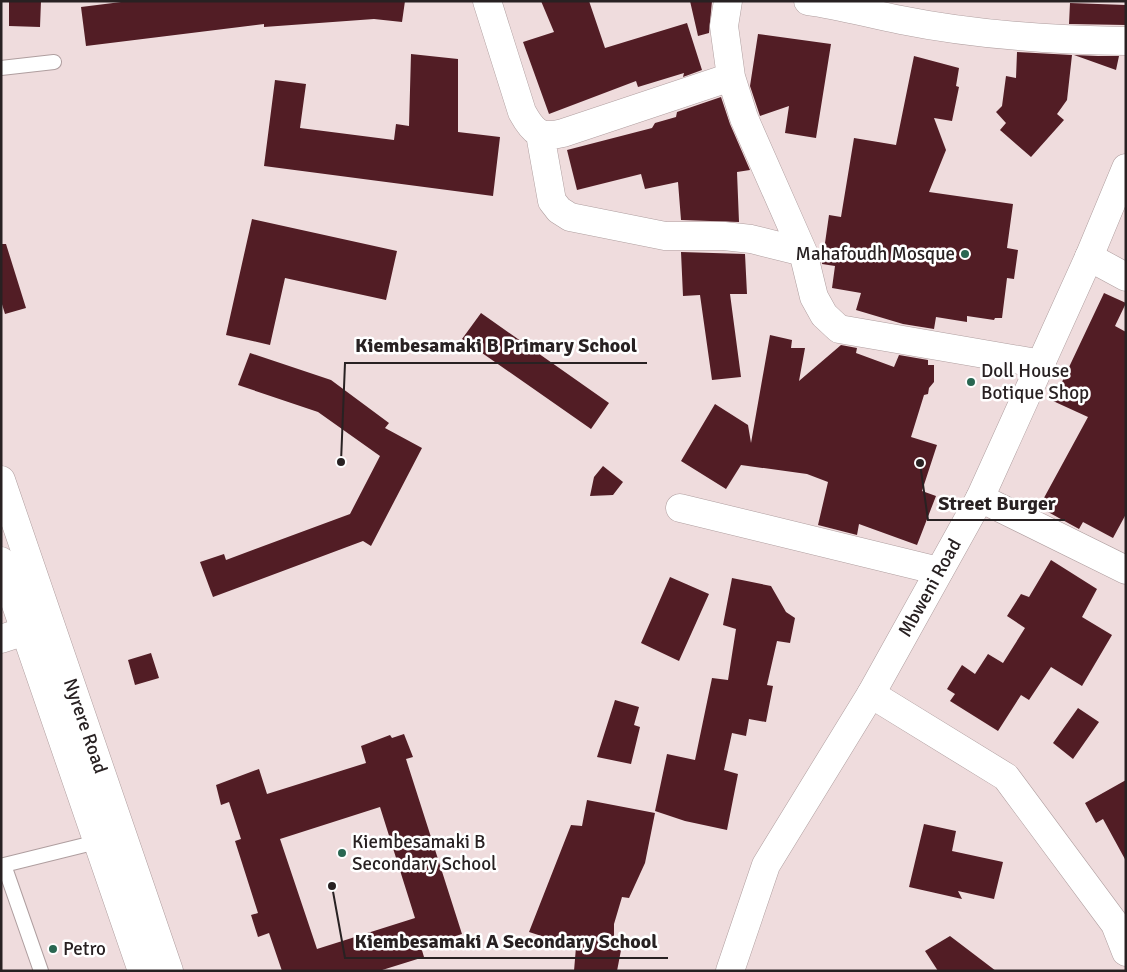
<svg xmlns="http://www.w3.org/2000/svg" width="1127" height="972" font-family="Signika,sans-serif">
<rect width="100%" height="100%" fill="#efdcdd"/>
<!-- building -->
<path fill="#521d25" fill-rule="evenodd" d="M9 1H41L40 27 9 26Z
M129 1H405L402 22 374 19 264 27V24L86 46 81 7Z
M541 1H589L605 48 687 23 702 70 683 77 684 73 638 87 636 81 549 114 523 42 554 32Z
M690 1H712L709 33 698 36Z
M1070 3 1126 5V25L1069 24Z
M758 34 831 44 816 138 785 133 789 106 760 116 750 86Z
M1017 52 1072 55 1067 100 1057 114 1064 120 1031 157 1000 130 1006 123 996 112 1002 106 1006 76 1016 78Z
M411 54 458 59V132L500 137 493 196 264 166 275 80 306 84 300 128 394 140 396 124 409 126Z
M1074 55 1098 56H1119L1116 70Z
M914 56 959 68 956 86 959 87 952 121 934 118 946 150 929 192 1013 204 1007 248 1018 250 1014 279 1007 278 1002 318H995L994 320 967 316V322L936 317 934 329 903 324 856 310 861 293 832 288 835 266 822 264 829 215 841 217 854 138 896 145Z
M721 97 730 124 750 170 737 172 739 222 681 220 678 182 645 189 641 174 577 190 567 150 652 128 655 123 676 117 677 112Z
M252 219 397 251 386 300 285 278 270 345 226 335Z
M1 244H6L26 308 5 314 1 301Z
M681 252 745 254 747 294H730L741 377 712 380 700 295 683 296Z
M1104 293 1126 303 1115 326 1126 332V514L1113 538 1083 522 1079 529 1039 507 1088 417 1053 401Z
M481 313 609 403 591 429 462 339Z
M770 335 792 340 791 348H805L799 381 841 345 857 348 856 353 894 367 899 355 928 360V365H934V382L929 388 928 394 924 395 911 437 937 445 922 491 936 496 917 545 859 524 857 535 818 525 828 482 807 474 741 465 726 489 681 461 715 404 748 425 751 443Z
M250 353 331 380 389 423 385 428 422 448 371 546 363 541 213 597 200 562 224 554 226 560 350 514 380 456 318 412 238 385Z
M603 466 623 482 613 495 590 496 594 477Z
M1051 560 1097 589 1082 617 1112 635 1082 686 1051 667 1029 700 1021 695 998 731 950 701 955 694 947 689 962 665 975 674 988 654 1003 663 1025 628 1007 616 1021 594 1029 597Z
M670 577 709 594 679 661 641 643Z
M732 578 771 586 786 612 795 618 790 643 777 641 767 685 773 686 766 722 749 719 746 736 732 733 724 770 738 774 727 830 685 821 655 811 667 754 695 760 712 678 728 680 736 629 723 625Z
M151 653 159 678 135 685 128 660Z
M615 700 639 707 634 725 640 727 631 764 597 757Z
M1078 708 1099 722 1073 759 1053 743Z
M404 734 413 757 406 759 462 934 421 947 424 957 379 971H282L269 933 258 937 251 915 258 913 235 841 241 839 229 802 221 805 216 785 259 769 267 794 366 763 361 746 390 735 392 738ZM380 807 415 918 317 949 280 839Z
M1126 780V861L1103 819 1096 823 1085 803Z
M587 800 655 813 645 863 629 898 622 897 614 924V942L622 945 617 971H574L576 947 529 932 571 825 582 826Z
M924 824 956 831 952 851 1003 862 994 899 958 891 962 899 909 887Z
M950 936 996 971H938L925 951Z"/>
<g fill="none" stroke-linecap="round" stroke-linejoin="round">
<!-- lane casing -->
<g stroke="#af9e9f" stroke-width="16">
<path id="lane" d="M1 68 54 62
M41 971 4 865 97 842"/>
</g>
<!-- street casing -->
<g stroke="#af9e9f" stroke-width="29">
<path id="street" d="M487 1 522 112C533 132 540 139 563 133L731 77 744 118 803 252 814 297 824 315 839 329 1042 364
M728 1 724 26 731 77
M808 1C839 5 870 14 901 20 975 35 1051 40 1126 41
M540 134 552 201 559 210 570 217 665 236H724L751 239 803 252
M1089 257 1126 277
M980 498 1126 570
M680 508 939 571
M1 639 47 624
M871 694 1006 777 1115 924 1126 952"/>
</g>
<!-- secondary casing -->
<g stroke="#af9e9f" stroke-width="29">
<g id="secondary">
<path id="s1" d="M730 971 766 865 871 694 980 498 1089 257 1126 168"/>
</g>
</g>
<!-- primary casing -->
<g stroke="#af9e9f" stroke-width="29">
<g id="primary">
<path id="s2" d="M1 480 169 971"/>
<path d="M1 561 142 971"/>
</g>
</g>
<!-- lane -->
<use href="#lane" stroke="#fff" stroke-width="14"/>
<!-- street -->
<use href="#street" stroke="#fff" stroke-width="28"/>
<!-- secondary -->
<use href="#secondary" stroke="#fff" stroke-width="28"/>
<!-- primary -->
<use href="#primary" stroke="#fff" stroke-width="28"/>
</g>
<!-- markers -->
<g fill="#296651" stroke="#fff" stroke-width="2">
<circle cx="965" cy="254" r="5"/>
<circle cx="971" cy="382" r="5"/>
<circle cx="342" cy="853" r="5"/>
<circle cx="53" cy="949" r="5"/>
</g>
<g text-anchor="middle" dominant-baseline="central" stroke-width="5" stroke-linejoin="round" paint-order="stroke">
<!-- poi labels -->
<g font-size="19" fill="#282122" stroke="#fff" text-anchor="start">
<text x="955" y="254" text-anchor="end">Mahafoudh Mosque</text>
<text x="981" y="371">Doll House<tspan x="981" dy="22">Botique Shop</tspan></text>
<text x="352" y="842">Kiembesamaki B<tspan x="352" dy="22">Secondary School</tspan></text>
<text x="63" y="949">Petro</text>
</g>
<!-- street labels -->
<g font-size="19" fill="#282122" stroke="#fff">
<text stroke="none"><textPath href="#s1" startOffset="434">Mbweni Road</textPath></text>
<text stroke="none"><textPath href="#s2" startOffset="260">Nyrere Road</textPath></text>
</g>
</g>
<!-- callouts -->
<path fill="none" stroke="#282122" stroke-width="2" d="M341 462L345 363H647M920 463L928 520H1065M332 886L345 958H668"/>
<g fill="#282122" stroke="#fff" stroke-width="2">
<circle cx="341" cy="462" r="5"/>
<circle cx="920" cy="463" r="5"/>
<circle cx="332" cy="886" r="5"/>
</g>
<g font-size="20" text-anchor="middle" font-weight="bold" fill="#282122" stroke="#fff" stroke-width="5" stroke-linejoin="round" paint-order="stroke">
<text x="496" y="352">Kiembesamaki B Primary School</text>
<text x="997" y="510">Street Burger</text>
<text x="506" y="948">Kiembesamaki A Secondary School</text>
</g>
<!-- border -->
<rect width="1127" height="972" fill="none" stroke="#282122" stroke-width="5"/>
</svg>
